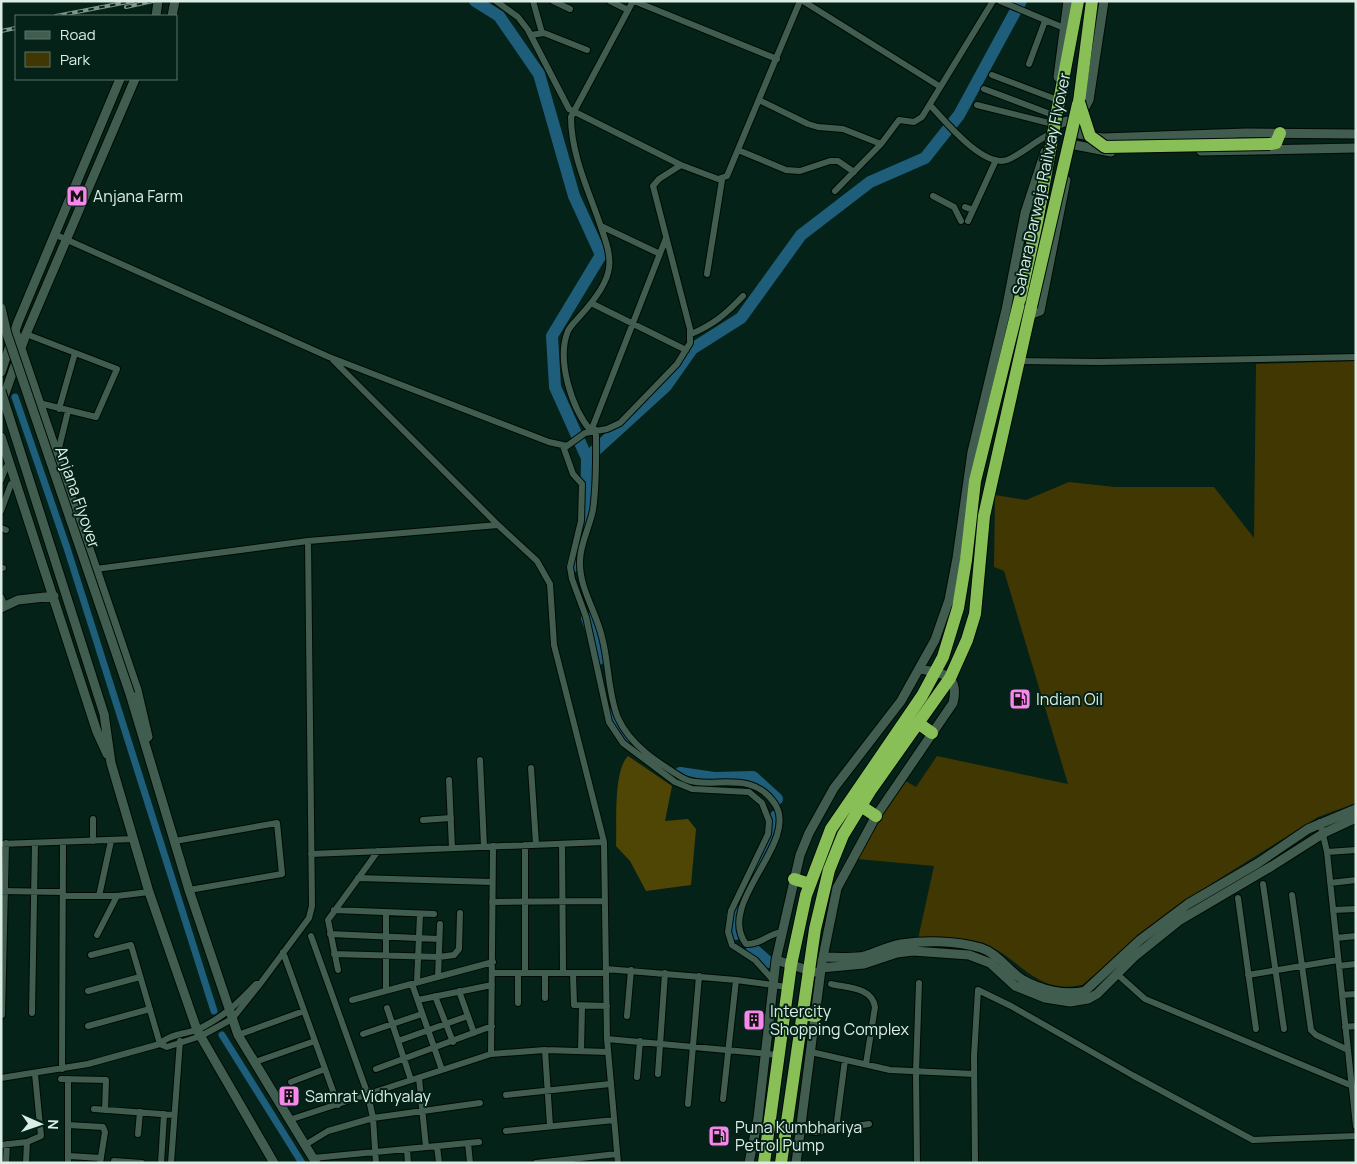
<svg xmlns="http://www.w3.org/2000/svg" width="1357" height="1164" font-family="Manrope,sans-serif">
<rect width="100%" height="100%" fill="#042217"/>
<!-- green -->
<path fill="#403702" d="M1356 361V803L1318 817 1184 901 1082 985C1035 995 1021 958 983 943 971 938 934 940 918 939L934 866 857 859 902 779 916 787 937 756 1068 784 1004 571 994 567 995 495 1026 500 1069 482 1115 487H1214L1254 538 1256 364Z"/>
<!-- forest -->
<path fill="#4f4504" d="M628 756 672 786 665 821 688 819 696 829 691 885 646 891 630 861 616 846C617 823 613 771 628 756Z"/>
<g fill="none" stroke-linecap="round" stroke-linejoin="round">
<!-- canal -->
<path stroke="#1e5e7b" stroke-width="7" d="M15 397 67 548 214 1011
M222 1035 302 1163"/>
<!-- river -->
<path stroke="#1e5e7b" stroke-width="12" d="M475 1 499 16 539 74 574 196 601 255 552 336 555 387 587 458 586 521 572 567
M587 458 666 386 692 349 741 318 801 235 870 182 925 158 959 115 1021 1
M587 618 597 646 599 659
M610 714 626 741
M680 773 714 778 753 777 777 799
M736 934 732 916 775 835 776 816
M752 948 768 962"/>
<!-- street casing -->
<g stroke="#000a04" stroke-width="8">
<path id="street" d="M496 1 518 17 528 30 569 109 681 165
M533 1 542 33
M553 1 570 9
M610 1 628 10
M633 1 571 117C571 155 589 191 601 227 605 239 611 254 609 268 607 285 591 304 580 316 576 321 570 326 568 331 556 360 572 409 591 431L666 238
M634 1 777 59
M803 1 939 86
M1000 1 1064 28
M531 35 544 33 587 50
M1029 64 1045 21
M992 75 1055 99
M984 89 1053 115
M759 100 808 124 818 127 843 129 881 144
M930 105C945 121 983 168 1007 160 1022 154 1035 141 1050 134
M977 105 1053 124
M738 150 786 170 800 171 830 161H838L854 172
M835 191 881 144 899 120 914 122 922 117 993 1
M933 196 954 207 961 221
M965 207 973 210
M968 221 996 160
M601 226 660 254
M54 234 329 357 549 442 567 446 585 433 607 429 620 423 677 364 690 343V329L653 186 659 179 681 165 718 179 727 176 800 1
M707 274 722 180
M591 303 686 350
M26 334 117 369 96 417 39 403
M691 334C713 325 726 314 743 296
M332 359 498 525 537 561 550 584 554 645 604 842 607 1039 618 1163
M1018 361 1099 362 1356 357
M59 409 75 353
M596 430C596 457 597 483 593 510 590 526 580 544 580 561 579 588 596 611 602 637 609 663 608 694 618 718 630 745 657 762 681 777 707 793 750 766 775 804 800 843 715 903 746 944 760 945 768 934 782 932
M563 446 573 474 582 484 581 521 570 567 572 579 586 617 609 722 623 743 675 782 692 789 749 792 762 803 769 821 768 834 731 911 728 932 732 945 755 960 773 980
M57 456 68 411
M1 480 6 467
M1 511 11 484
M1 528 6 530
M1 568H3
M96 569 308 541 498 525
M1 597 5 606
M480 760 484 846
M531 768 536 844
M449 780 452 848
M423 820 451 818
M1320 822 1327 852 1356 1126
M93 841V819
M175 841 277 823 282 874 189 890
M1 844 134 839
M562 844 563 973
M525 845V973
M1327 852 1356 850
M311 854 604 842
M358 878 492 882
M1330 883 1356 880
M1263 884 1284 1029
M1 891 63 892
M1292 895 1311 1030 1316 1035 1348 1050
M63 896H117L149 892
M99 896 111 841
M1238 898 1256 1029
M492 902 605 901
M334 910 434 914
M1333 910 1356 909
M386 912V991
M330 934 439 939
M97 935 117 896
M311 936 368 1095 373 1118 376 1163
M1336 938 1356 936
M283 952 338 1105
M334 954 439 957 454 955 459 949 460 913
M91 955 131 945 160 1044
M1339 966 1356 964
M606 969 736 980 787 987
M338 970 328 920 378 851
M493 973H606
M573 973 574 1005 607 1006
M1117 974 1145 999 1355 1087
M1248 975 1338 960
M438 977 440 924
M417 982 420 914
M260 984 309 918 312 906 308 541
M412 984 442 1070
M831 984C848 988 872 987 875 1007L866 1064
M88 991 140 977
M459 991 474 1033
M1342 995 1356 994
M435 996 453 1042
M545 998V973
M352 1000 493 962
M418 1000 492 985
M518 1003V973
M387 1008 411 1080
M32 1013 35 843
M2 1015 6 843
M627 1016 631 970
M88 1026 150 1009
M1345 1027 1356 1026
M363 1034 422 1014
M238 1035 304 1011
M607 1039 779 1055
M398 1041 468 1016
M545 1050 550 1126
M581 1051 582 1006
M811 1052 890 1070 974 1074
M491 1054 493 846
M255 1062 315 1041
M62 1069 63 842
M376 1069 492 1026
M658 1074 665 973
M637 1077 640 1041
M1 1078 88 1064 160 1044C169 1034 187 1034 199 1029 226 1015 236 1005 256 984H260L232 1019 201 1036 167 1047 160 1044
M419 1078 426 1147
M61 1079 106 1080 105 1110
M68 1079V1163
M291 1082 325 1069
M506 1095 610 1084
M723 1099 736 980
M688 1104 699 976
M94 1109 174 1115
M289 1120 491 1054 545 1050 608 1052
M68 1125 103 1127 105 1132 100 1163
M785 1129 816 1132 869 1124
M836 1129 845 1060
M506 1131 614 1120
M138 1134 140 1112
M468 1143 470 1163
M1 1145 27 1142 41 1136 35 1074
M305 1145 328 1131 373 1118 480 1103
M437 1146 439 1163
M407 1149 408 1163
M69 1156 101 1158
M313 1158 479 1142
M114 1161 142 1163
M6 1163 7 1144
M26 1163 27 1142
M161 1163 164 1114
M171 1163 180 1041
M536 1163 617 1154
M917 1163 916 1072 919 983
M975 1163 974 1056 978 990 1011 1006 1134 1076 1253 1140 1356 1136"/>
</g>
<!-- secondary casing -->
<g stroke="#000a04" stroke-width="11">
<path id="secondary" d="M156 16 158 1
M172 16 175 1
M1058 77 1068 1
M1081 115 1089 100 1104 1
M1053 126 1067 121 1077 127
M1079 134 1102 138 1246 133 1356 134
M1075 145 1111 152
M1201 151 1356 148
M1029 315 1040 311 1066 180
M15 331 137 690 148 737
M1 372 18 322 120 79
M2 402 26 334 135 79
M1 437 97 732 107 754
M1 608 18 600 54 596
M130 694 189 890 238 1035 316 1163
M104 714 111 763 149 892 197 1030 274 1163
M823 957C837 957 852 959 865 956 877 952 889 946 901 944 925 940 957 941 981 948 999 954 1007 970 1023 980 1040 990 1066 996 1085 991L1140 940 1188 904 1258 863 1308 829 1356 809
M776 960 814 972
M821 968 864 964 897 953 913 951 969 955 990 963 1015 986 1045 998 1070 1002 1088 999 1097 994 1134 957 1180 920 1272 866 1324 833 1356 818
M749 1163 758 1118 776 960 800 855 809 833 834 788 901 701 935 640 949 600 957 558 972 452 1006 310 1025 213 1045 152
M796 1163 822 962 837 888 876 816 953 703C960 675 943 673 920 669"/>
</g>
<!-- highway casing -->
<g stroke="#000a04" stroke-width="14">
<path id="highway" d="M1079 102 1092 1
M1057 112 1078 1
M1270 144 1276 143 1280 133
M918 723 932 733
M861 806 876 816
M794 879 810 884
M802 1014 816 1016
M764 1163 791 965 806 895 831 829 922 696 943 657 958 608 966 560 975 481 1020 299
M781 1163 815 929 829 870 843 835 870 791 950 678 967 640 975 614 984 516 1031 307"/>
</g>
<!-- street -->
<use href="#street" stroke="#405d50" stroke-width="6"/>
<!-- secondary -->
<use href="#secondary" stroke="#405d50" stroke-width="9"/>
<!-- highway -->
<use href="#highway" stroke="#88bf56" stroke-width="12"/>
<!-- rail casing -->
<g stroke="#7e958b" stroke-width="4">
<path id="rail" d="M126 7 153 1
M56 16 133 1
M1 31 16 28"/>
</g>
<!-- rail -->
<use href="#rail" stroke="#042217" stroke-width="2" stroke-dasharray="5.5" stroke-linecap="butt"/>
<!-- secondary-bridge casing -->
<g stroke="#000a04" stroke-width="11" stroke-linecap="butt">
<path id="secondary-bridge" d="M1 308 7 334 130 694
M1 391 104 714"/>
</g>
<!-- highway-bridge casing -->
<g stroke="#000a04" stroke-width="14" stroke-linecap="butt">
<path id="highway-bridge" d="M1079 102 1090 136 1105 147 1270 144
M1020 299 1037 222 1057 112
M1031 307 1078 104"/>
</g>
<!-- secondary-bridge -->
<use href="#secondary-bridge" stroke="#405d50" stroke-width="9"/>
<!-- highway-bridge -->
<use href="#highway-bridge" stroke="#88bf56" stroke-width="12"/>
</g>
<!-- icons -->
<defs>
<g id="metro-square" transform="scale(1.125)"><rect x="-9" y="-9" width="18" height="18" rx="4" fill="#f688ec" stroke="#042217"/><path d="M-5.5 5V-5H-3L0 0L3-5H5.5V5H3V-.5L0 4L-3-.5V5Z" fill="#111"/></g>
<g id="fuel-square" transform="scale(1.125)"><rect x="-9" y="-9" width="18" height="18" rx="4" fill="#f688ec" stroke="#042217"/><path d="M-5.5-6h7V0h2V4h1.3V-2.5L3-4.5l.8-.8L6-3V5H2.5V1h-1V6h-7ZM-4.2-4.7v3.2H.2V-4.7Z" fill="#111"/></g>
<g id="building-square" transform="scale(1.125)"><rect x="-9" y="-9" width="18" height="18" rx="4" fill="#f688ec" stroke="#042217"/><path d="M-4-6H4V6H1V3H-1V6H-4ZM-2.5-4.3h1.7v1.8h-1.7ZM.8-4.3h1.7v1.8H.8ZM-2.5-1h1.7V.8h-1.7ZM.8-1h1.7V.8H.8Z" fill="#111"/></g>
</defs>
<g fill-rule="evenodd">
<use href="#metro-square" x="77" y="196"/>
<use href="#fuel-square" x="1020" y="699"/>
<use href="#building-square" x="754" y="1020"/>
<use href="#building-square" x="289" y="1096"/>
<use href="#fuel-square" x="719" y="1136"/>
</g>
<g text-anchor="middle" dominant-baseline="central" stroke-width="4" stroke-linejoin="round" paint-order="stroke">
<!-- street labels -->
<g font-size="16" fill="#dcede5" stroke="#042217">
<text transform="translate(1041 184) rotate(-78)">Sahara Darwaja Railway Flyover</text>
<text transform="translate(78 497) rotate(71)">Anjana Flyover</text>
</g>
<!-- poi labels -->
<g font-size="16" fill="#dcede5" stroke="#042217" text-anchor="start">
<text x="93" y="196">Anjana Farm</text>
<text x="1036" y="699">Indian Oil</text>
<text x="770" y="1011">Intercity<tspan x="770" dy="18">Shopping Complex</tspan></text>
<text x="305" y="1096">Samrat Vidhyalay</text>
<text x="735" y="1127">Puna Kumbhariya<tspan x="735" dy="18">Petrol Pump</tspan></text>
</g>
</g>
<!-- border -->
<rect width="1357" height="1164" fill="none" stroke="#dcede5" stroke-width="5"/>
<!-- legend -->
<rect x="15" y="15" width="162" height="65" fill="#042217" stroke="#5a7369"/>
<rect x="25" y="31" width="25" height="8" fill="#405d50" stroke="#5a7369"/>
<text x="60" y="40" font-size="15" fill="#dcede5">Road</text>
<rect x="25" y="52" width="25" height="15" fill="#403702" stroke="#5a7369"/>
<text x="60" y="65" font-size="15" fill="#dcede5">Park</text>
<!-- north arrow -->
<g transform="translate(40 1124) rotate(92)" stroke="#042217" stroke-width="4" paint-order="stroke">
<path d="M0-4L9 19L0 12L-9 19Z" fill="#dcede5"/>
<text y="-8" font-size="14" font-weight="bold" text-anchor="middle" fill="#dcede5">N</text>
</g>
</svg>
